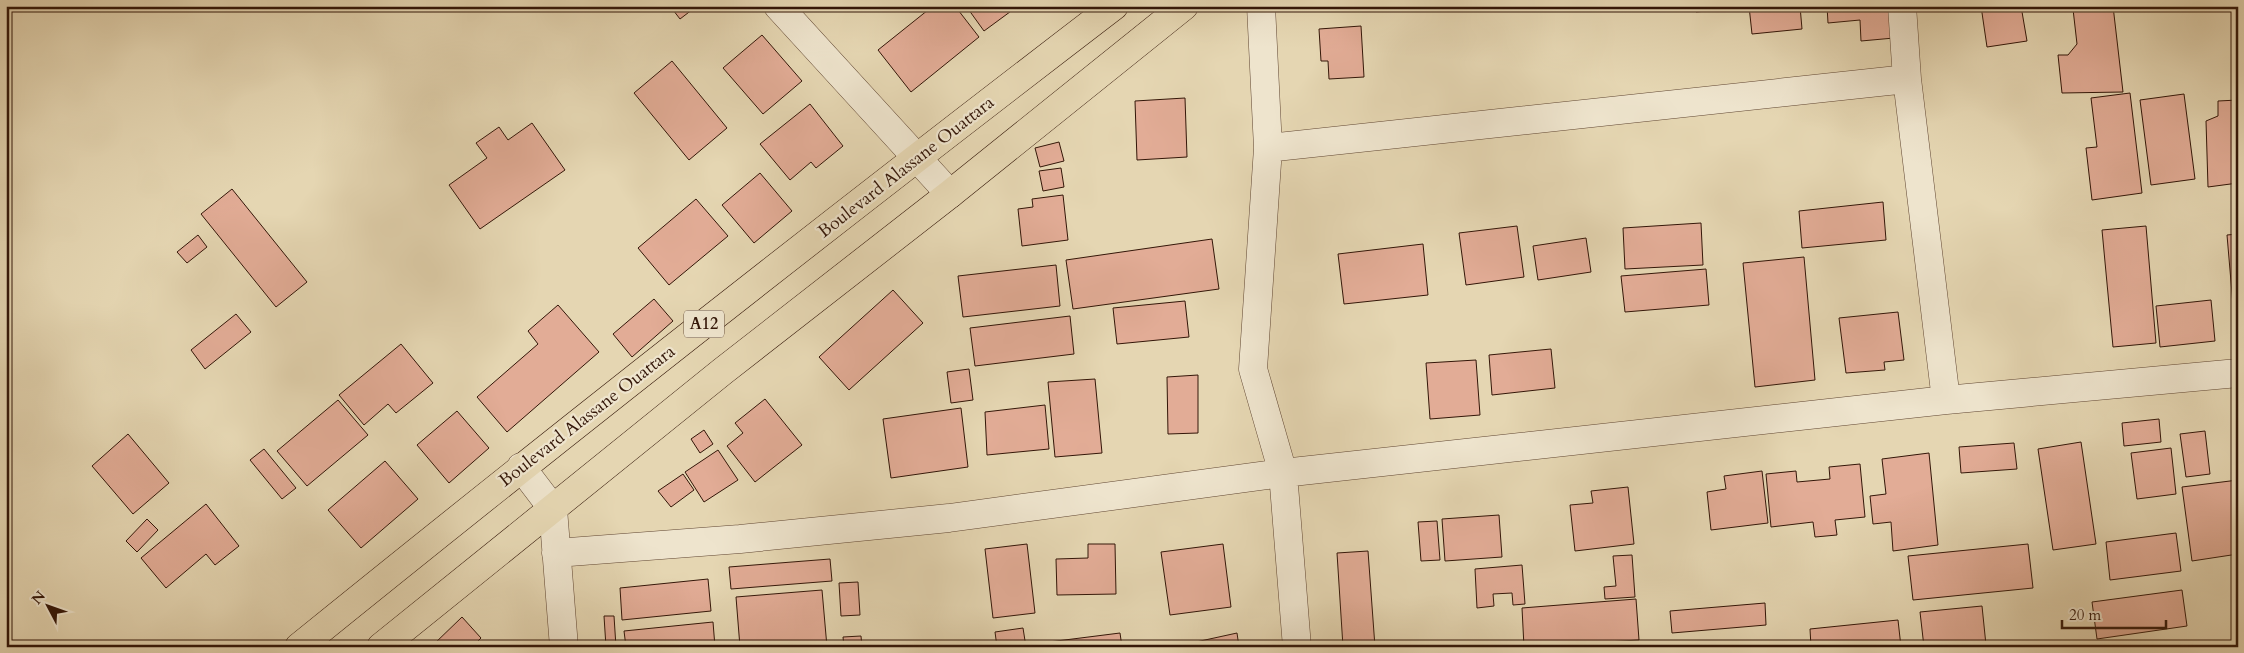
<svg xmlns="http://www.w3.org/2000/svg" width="2244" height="653" font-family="Cardo,serif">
<rect width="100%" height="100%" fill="#e5d6b2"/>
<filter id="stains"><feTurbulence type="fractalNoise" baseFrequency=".004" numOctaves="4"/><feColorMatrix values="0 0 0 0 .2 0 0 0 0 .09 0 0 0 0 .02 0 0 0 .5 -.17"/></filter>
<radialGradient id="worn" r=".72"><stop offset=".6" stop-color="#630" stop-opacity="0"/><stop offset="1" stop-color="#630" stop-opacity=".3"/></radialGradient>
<!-- building -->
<path fill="#e2ac96" stroke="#331608" d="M670 6H697L680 19Z
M933 6H955L979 37 911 92 878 50Z
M966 6H1018L984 31Z
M1695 6H1737V8L1696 12Z
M1749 6H1800L1802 29 1752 34Z
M1827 6H1892L1894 38 1861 41 1860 20 1828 23Z
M1981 6H2021L2027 41 1987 47Z
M2091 6H2113L2123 92 2062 93 2058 55H2068L2077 44 2073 9Z
M1361 26 1364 77 1329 79 1328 61H1321L1319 29Z
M762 35 802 81 763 114 723 68Z
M672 61 727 128 689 160 634 93Z
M2130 93 2142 193 2092 200 2086 148 2097 147 2091 98Z
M2184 94 2195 179 2151 185 2140 100Z
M1185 98 1187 157 1137 160 1135 101Z
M2238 100V183L2208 187 2206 121 2218 116V101Z
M810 104 843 146 816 168 811 162 790 180 760 144Z
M532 123 565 170 480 229 449 185 487 158 476 143 499 127 508 140Z
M1059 142 1064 161 1040 167 1035 148Z
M1061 168 1064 187 1043 191 1039 171Z
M760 173 792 211 754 243 722 205Z
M232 189 307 282 276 307 201 214Z
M1063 195 1068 240 1022 246 1018 209 1033 207 1032 199Z
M696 199 728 236 669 285 638 248Z
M1883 202 1886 240 1802 248 1799 211Z
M1701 223 1703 265 1625 269 1623 228Z
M1517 226 1524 277 1466 285 1459 233Z
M2146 226 2156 343 2113 347 2102 230Z
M2238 234V316L2234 317 2227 235Z
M198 235 207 247 187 263 177 252Z
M1586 238 1591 272 1538 280 1533 246Z
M1212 239 1219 289 1073 309 1066 260Z
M1423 244 1428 295 1344 304 1338 254Z
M1804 257 1815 380 1755 387 1743 263Z
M1056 265 1060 306 963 317 958 276Z
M1706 269 1709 305 1625 312 1621 276Z
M893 290 923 323 849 390 819 357Z
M654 299 673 321 632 357 613 334Z
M2211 300 2215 341 2160 347 2156 306Z
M1185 301 1189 337 1117 344 1113 308Z
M558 305 599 352 507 432 477 397 538 344 528 331Z
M1898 312 1904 360 1884 362 1885 370 1846 373 1839 318Z
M236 314 251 332 205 369 191 350Z
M1070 316 1074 354 975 366 970 328Z
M401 344 433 383 396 413 388 404 364 425 339 395Z
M1551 349 1555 388 1492 395 1489 355Z
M1476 360 1480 415 1430 419 1426 363Z
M969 369 973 400 951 403 947 372Z
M1198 375V433L1168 434 1167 377Z
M1095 379 1102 453 1055 457 1048 382Z
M765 399 802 445 755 482 727 446 743 433 735 423Z
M338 400 368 435 307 486 277 451Z
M1045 405 1049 449 987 455 985 412Z
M961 408 968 467 891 478 883 419Z
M457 411 489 448 449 483 417 445Z
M2159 419 2161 442 2124 446 2122 423Z
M704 430 713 444 700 453 691 439Z
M2205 431 2210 474 2186 477 2180 434Z
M128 434 169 483 133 514 92 466Z
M2081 442 2096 544 2053 550 2038 449Z
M2014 443 2017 469 1961 473 1959 447Z
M2171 448 2176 494 2137 499 2131 453Z
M264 449 296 488 282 499 250 460Z
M718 450 738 480 704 502 685 472Z
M1929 453 1938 545 1893 551 1891 522 1873 524 1870 496 1886 494 1882 459Z
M385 461 418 499 361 548 328 510Z
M1860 464 1865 517 1835 520 1837 535 1815 537 1813 522 1771 527 1766 474 1796 471 1797 482 1830 479 1829 467Z
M1762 471 1768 523 1711 530 1707 492 1726 489 1724 476Z
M683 474 694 490 671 507 658 491Z
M2238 480V554L2192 561 2182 487Z
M1628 487 1634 544 1575 551 1570 505 1593 503 1591 491Z
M206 504 239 546 215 565 206 554 166 588 141 558Z
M1499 515 1502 557 1445 561 1442 519Z
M147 519 158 530 137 552 126 541Z
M1437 521 1440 560 1421 561 1418 522Z
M2176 533 2181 571 2110 580 2106 542Z
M1027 544 1035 613 993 618 985 549Z
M1088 544H1115L1116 594 1057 595 1056 559 1088 558Z
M1223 544 1231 607 1170 615 1161 552Z
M2028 544 2033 588 1913 600 1908 556Z
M1368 551 1375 647H1343L1337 553Z
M1632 555 1635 597 1605 599 1604 587 1616 586 1613 556Z
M830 559 832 581 731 589 729 567Z
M1522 565 1525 604 1513 605 1512 593 1493 594 1494 606 1477 608 1475 569Z
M708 579 711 611 622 620 620 588Z
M858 582 860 615 841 616 839 583Z
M822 590 827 647H740L736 597Z
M2182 590 2187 626 2097 639 2092 602Z
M1636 599 1639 640 1524 647 1522 608Z
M1765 603 1766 625 1672 633 1670 611Z
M1982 606 1986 645 1924 647 1920 612Z
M604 616H614L616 647H606Z
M462 617 481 638 472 647H435L433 645Z
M1898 620 1901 647H1811L1810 629Z
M713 622 715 647H626L624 631Z
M1023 628 1026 647H997L995 632Z
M1120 633 1122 647H1033V644Z
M1237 633 1239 647H1173Z
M861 636 862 647H844L843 637Z"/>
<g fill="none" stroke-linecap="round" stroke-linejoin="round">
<!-- street casing -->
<g stroke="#604632" stroke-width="29">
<path id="street" d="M778 6 950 194
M1261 6 1268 148 1253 369 1283 473 1297 647
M1902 6 1907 79 1946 400
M1268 148 1907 79
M521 467 553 509 564 647
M556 553 740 539 949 518 1283 473 1946 400 2238 373"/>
</g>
<!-- primary casing -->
<g stroke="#331608" stroke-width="29">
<path id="primary" d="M299 647C568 429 840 216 1114 6
M381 647 723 371 950 194 1184 6"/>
</g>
<!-- street -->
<use href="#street" stroke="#eee4cd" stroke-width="28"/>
<!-- primary -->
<use href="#primary" stroke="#e5d6b2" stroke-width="28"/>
</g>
<g text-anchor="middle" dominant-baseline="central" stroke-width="4.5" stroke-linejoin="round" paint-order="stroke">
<!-- shield labels -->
<rect fill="#eee4cd" stroke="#6b5443" stroke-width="1" x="684" y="310.5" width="40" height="27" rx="4"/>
<g font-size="16" font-weight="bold" fill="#331608">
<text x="704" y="324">A12</text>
</g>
<!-- street labels -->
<g font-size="18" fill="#331608" stroke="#eee4cd">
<text transform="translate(906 167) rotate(-38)">Boulevard Alassane Ouattara</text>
<text transform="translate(587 416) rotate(-38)">Boulevard Alassane Ouattara</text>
</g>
</g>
<!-- margin -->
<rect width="2244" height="653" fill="none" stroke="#e5d6b2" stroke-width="25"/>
<rect x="8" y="8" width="2229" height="638" fill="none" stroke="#331608" stroke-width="2.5"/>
<rect x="12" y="12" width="2219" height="628" fill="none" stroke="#331608"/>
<!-- north arrow -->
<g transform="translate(48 606) rotate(311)" stroke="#eee4cd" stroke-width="4" paint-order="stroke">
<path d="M0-4L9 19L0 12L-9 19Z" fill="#331608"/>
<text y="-8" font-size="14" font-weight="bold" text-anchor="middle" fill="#331608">N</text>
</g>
<!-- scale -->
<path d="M2062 620v8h104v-8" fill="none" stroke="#331608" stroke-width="2.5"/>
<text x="2069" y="620" font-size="15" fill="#331608" stroke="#eee4cd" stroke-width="4" paint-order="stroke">20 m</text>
<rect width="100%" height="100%" filter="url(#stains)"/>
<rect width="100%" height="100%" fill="url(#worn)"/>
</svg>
